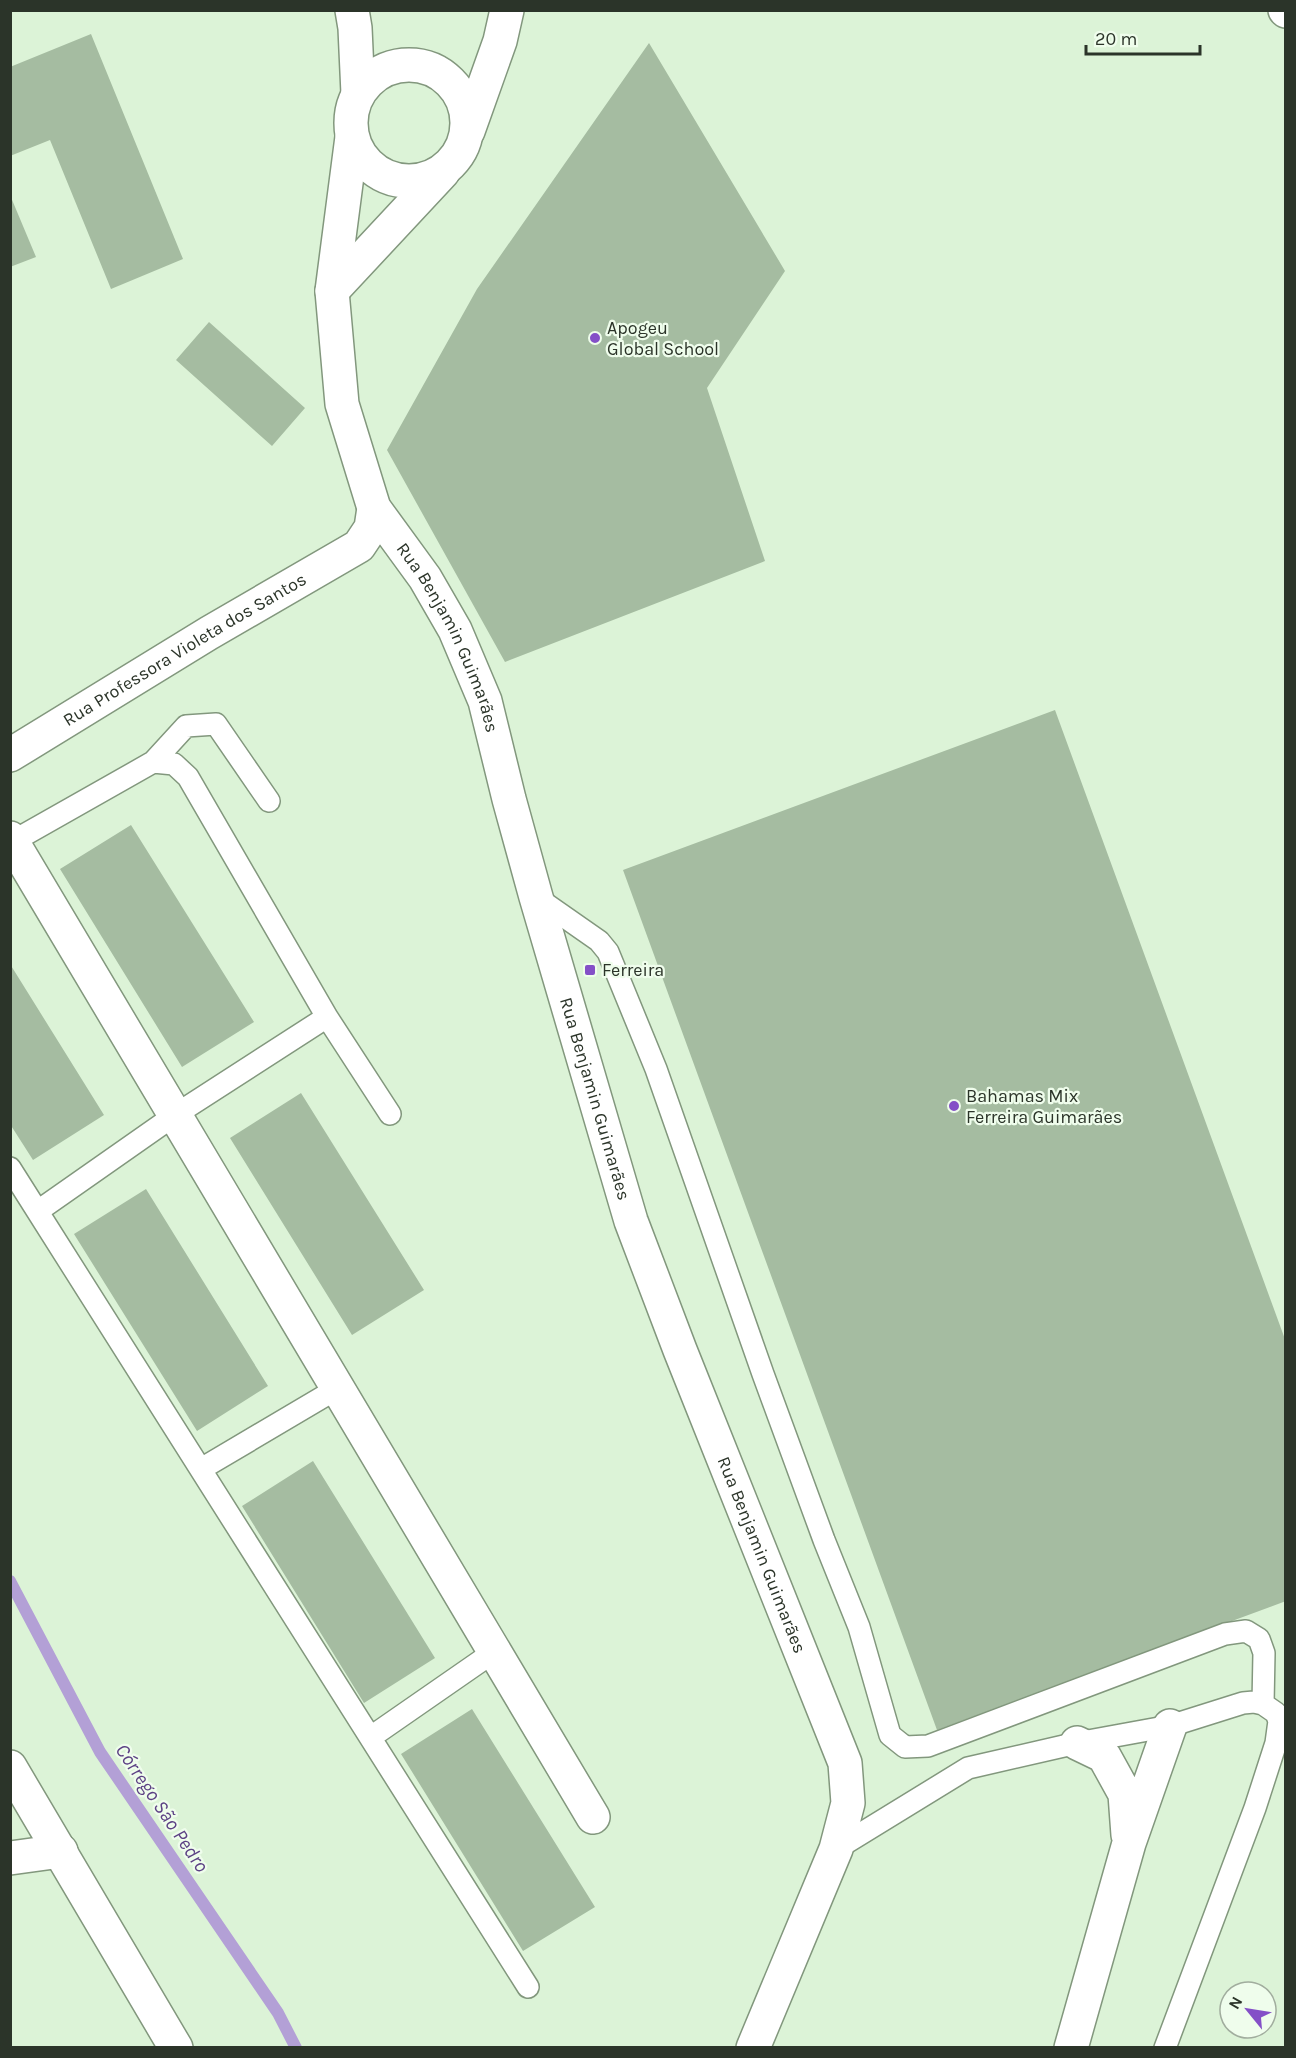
<svg xmlns="http://www.w3.org/2000/svg" width="1296" height="2058" font-family="Karla,sans-serif">
<rect width="100%" height="100%" fill="#dcf3d7"/>
<g fill="none" stroke-linecap="round" stroke-linejoin="round">
<!-- stream -->
<path stroke="#b3a0d6" stroke-width="12" d="M10 1581 100 1752 278 2013 296 2048"/>
</g>
<!-- building -->
<path fill="#a5bca1" d="M91 34 183 259 111 289 50 140 10 156V67Z
M649 43 785 271 707 388 765 561 505 662 387 450 477 289Z
M10 195 36 257 10 267Z
M209 322 305 408 272 446 176 360Z
M1055 710 1286 1342V1601L937 1730 623 870Z
M131 825 254 1022 182 1067 60 869Z
M10 964 104 1115 33 1160 10 1124Z
M301 1093 424 1290 352 1335 230 1138Z
M146 1189 268 1386 197 1431 74 1234Z
M313 1461 435 1658 364 1703 242 1506Z
M472 1709 595 1907 523 1951 401 1754Z"/>
<g fill="none" stroke-linecap="round" stroke-linejoin="round">
<!-- service casing -->
<g stroke="#82977d" stroke-width="24">
<path id="service" d="M153 762 186 726 216 724 269 801
M10 843 153 762 174 764 188 777 327 1017 390 1114
M536 897 599 941 608 952 656 1069 763 1374 824 1540 859 1627 890 1735 905 1747 928 1746 1225 1634 1246 1631 1259 1639 1264 1653 1263 1704
M10 1168 528 1987
M38 1211 175 1115 327 1017
M201 1469 338 1388
M371 1737 495 1651
M836 1849 968 1768 1077 1743 1170 1726 1243 1703 1254 1702 1263 1704 1276 1713 1279 1721 1276 1743 1255 1808 1165 2048"/>
</g>
<!-- minor casing -->
<g stroke="#82977d" stroke-width="36">
<path id="minor" d="M1285 10 1286 11
M10 838 593 1817
M1077 1743 1104 1756 1125 1794 1128 1835
M10 1858 61 1851
M1071 2048 1129 1843 1170 1726"/>
</g>
<!-- tertiary casing -->
<g stroke="#82977d" stroke-width="36">
<g id="tertiary">
<path d="M352 10 355 28 358 94"/>
<circle cx="409" cy="123" r="58"/>
<path d="M468 131 500 41 507 10"/>
<path id="s1" d="M352 137 332 291 342 404 374 508 425 578 455 630 485 701 509 799 536 897 631 1221 680 1350 845 1763 848 1803 836 1849 753 2048"/>
<path d="M332 291 443 172"/>
<path id="s2" d="M10 755 209 633 359 546 371 528 374 508"/>
<path d="M10 1767 176 2048"/>
</g>
</g>
<!-- service -->
<use href="#service" stroke="#fff" stroke-width="21"/>
<!-- minor -->
<use href="#minor" stroke="#fff" stroke-width="33"/>
<!-- tertiary -->
<use href="#tertiary" stroke="#fff" stroke-width="33"/>
</g>
<!-- markers -->
<g fill="#844fc7" stroke="#effdec" stroke-width="2">
<circle cx="595" cy="338" r="6"/>
<rect x="584" y="964" width="12" height="12" rx="3"/>
<circle cx="954" cy="1106" r="6"/>
</g>
<g text-anchor="middle" dominant-baseline="central" stroke-width="4.5" stroke-linejoin="round" paint-order="stroke">
<!-- poi labels -->
<g font-size="18" fill="#2b3429" stroke="#effdec" text-anchor="start">
<text x="607" y="328">Apogeu<tspan x="607" dy="21">Global School</tspan></text>
<text x="602" y="970">Ferreira</text>
<text x="966" y="1096">Bahamas Mix<tspan x="966" dy="21">Ferreira Guimarães</tspan></text>
</g>
<!-- street labels -->
<g font-size="18" fill="#2b3429" stroke="#effdec">
<text stroke="none"><textPath href="#s1" startOffset="528">Rua Benjamin Guimarães</textPath></text>
<text stroke="none"><textPath href="#s2" startOffset="204">Rua Professora Violeta dos Santos</textPath></text>
<text stroke="none"><textPath href="#s1" startOffset="1014">Rua Benjamin Guimarães</textPath></text>
<text stroke="none"><textPath href="#s1" startOffset="1500">Rua Benjamin Guimarães</textPath></text>
</g>
<!-- water labels -->
<g font-size="20" font-style="italic" fill="#5c4184" stroke="#effdec">
<text transform="translate(162 1808) rotate(56)">Córrego São Pedro</text>
</g>
</g>
<!-- border -->
<rect width="1296" height="2058" fill="none" stroke="#2b3429" stroke-width="24"/>
<!-- north arrow -->
<g transform="translate(1248 2010) rotate(300)"><circle r="28" fill="#effdec" stroke="#a1ad9e" stroke-width="1.5"/>
<path d="M0-4.5L10 22L0 15L-10 22Z" fill="#844fc7"/>
<text y="-9" font-size="16" font-weight="bold" text-anchor="middle" fill="#2b3429">N</text>
</g>
<!-- scale -->
<path d="M1086 45v9h114v-9" fill="none" stroke="#2b3429" stroke-width="3"/>
<text x="1095" y="45" font-size="18" fill="#2b3429" stroke="#effdec" stroke-width="4.5" paint-order="stroke">20 m</text>
</svg>
